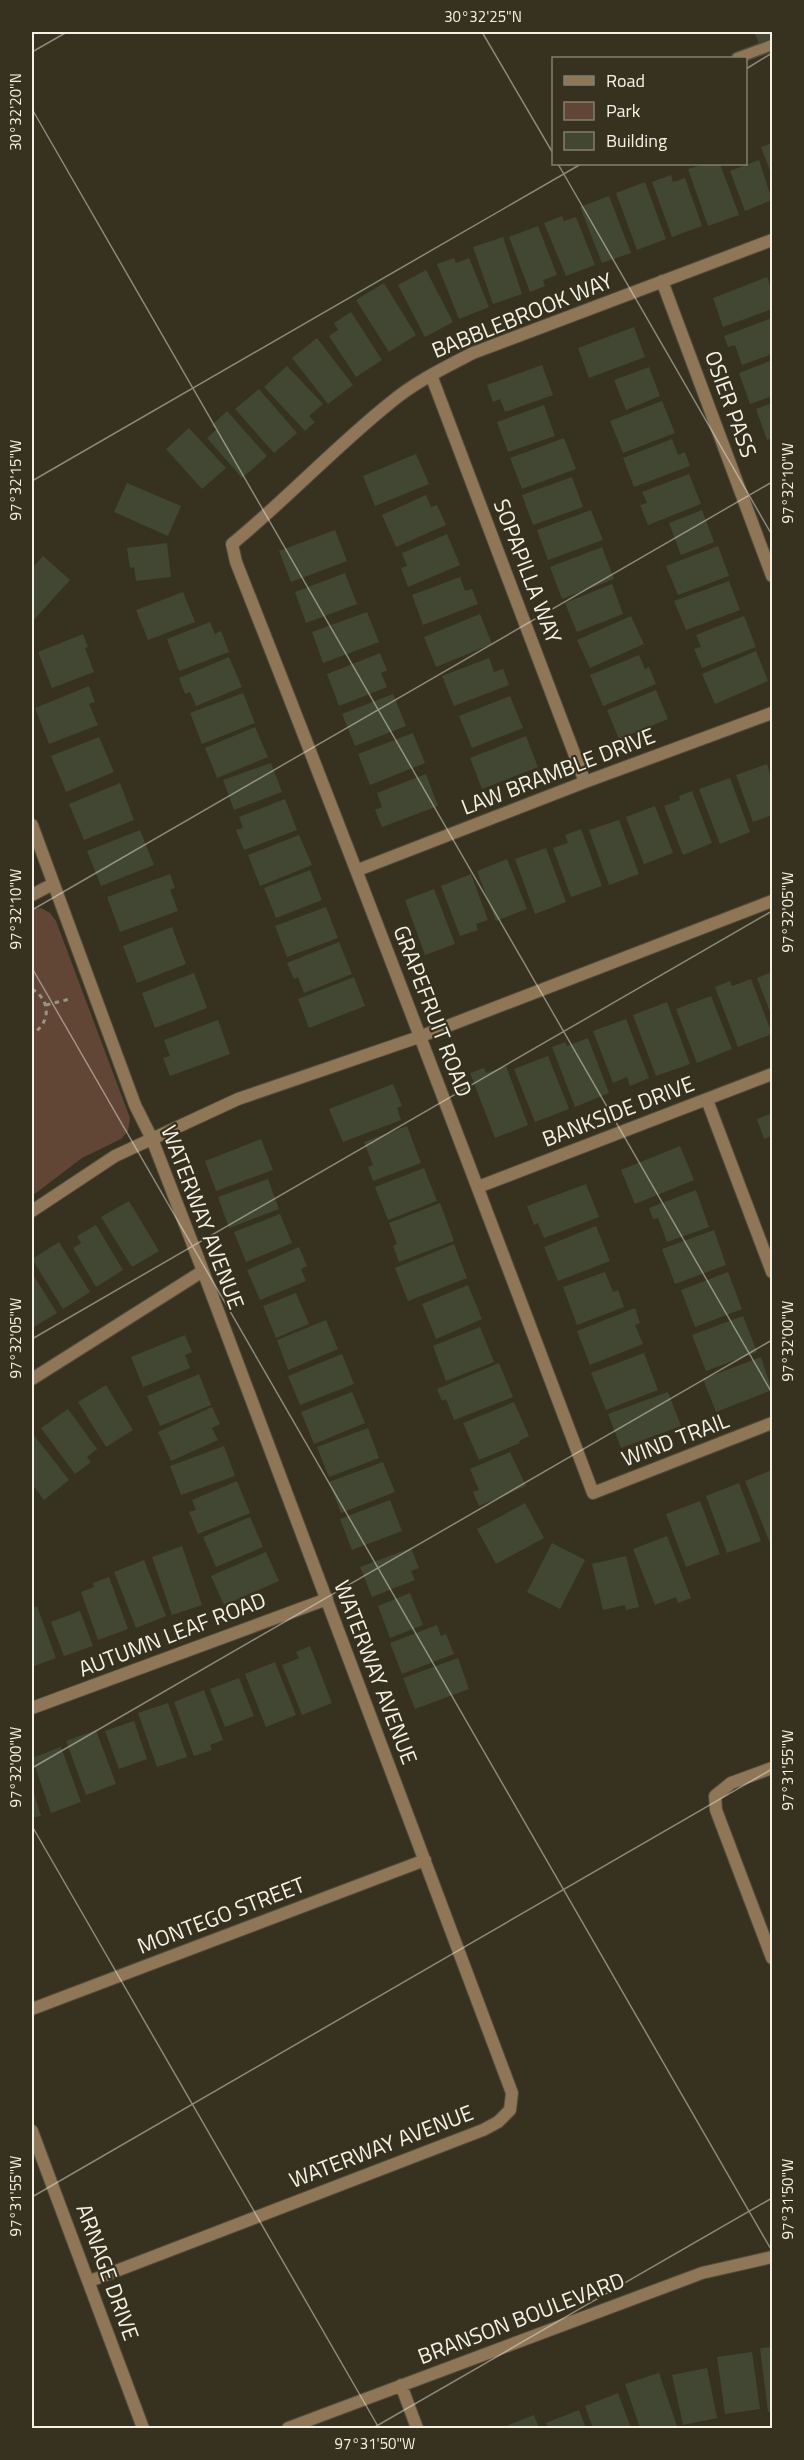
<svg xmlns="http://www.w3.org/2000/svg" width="804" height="2460" font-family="'Titillium Web',sans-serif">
<rect width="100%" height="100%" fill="#36321f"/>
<!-- green -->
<path fill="#614535" d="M41 908 50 913 56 921 130 1118 128 1131 121 1139 82 1158 32 1196V909Z"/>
<!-- building -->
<path fill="#414733" d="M754 32H772V38L759 43Z
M772 143V176L761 147Z
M759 160 772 200 745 211 730 171Z
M705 164H720L739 215 708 226 688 169Z
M671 175 673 182 685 178 702 226 672 237 652 182Z
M645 182 666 239 637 250 616 193Z
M609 196 631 253 602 263 580 207Z
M562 216 564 221 576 217 595 265 566 276 544 223Z
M538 226 557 275 543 280 545 286 530 292 509 237Z
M503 237 522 294 493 304 473 247Z
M454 258 456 263 469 258 489 307 459 319 437 264Z
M426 270 453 322 425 337 398 285Z
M767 277 772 292V309L723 327 713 298Z
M384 283 416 335 389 352 356 300Z
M351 312 382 360 356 377 329 336 338 330 334 323Z
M772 318V354L742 365 735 345 728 347 724 336Z
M634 327 645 357 589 378 578 348Z
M317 338 353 385 328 404 292 358Z
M772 360V396L750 404 739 373Z
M542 365 553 395 505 412 500 399 493 402 487 385Z
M287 366 323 404 309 416 315 422 305 431 264 387Z
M649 367 660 396 626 410 614 380Z
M259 389 297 433 274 453 235 409Z
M662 401 675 433 623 453 610 421Z
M772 403V438L767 440 756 409Z
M544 405 555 436 508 452 497 422Z
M227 411 267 456 242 478 207 438 217 429 212 425Z
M189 428 226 468 202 489 166 449Z
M564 438 576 469 522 489 510 458Z
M672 439 678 455 685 452 690 466 634 487 623 458Z
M416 454 429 484 375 506 363 476Z
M689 474 701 504 648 525 640 505 647 503 642 492Z
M572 477 583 507 533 525 522 495Z
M127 483 181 506 168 536 114 512Z
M426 495 431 507 437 505 446 525 396 547 382 515Z
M591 510 603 540 548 560 537 530Z
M702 510 714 542 681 555 669 523Z
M335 530 347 561 291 582 279 551Z
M447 534 460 565 408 587 401 568 407 566 402 553Z
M167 543 171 577 136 581 134 567 130 568 127 548Z
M718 546 729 576 678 595 666 566Z
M602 547 614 579 562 599 550 567Z
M43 556 70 580 32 622V568Z
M345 573 357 604 306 623 295 592Z
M460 577 465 591 472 589 478 604 423 625 412 595Z
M729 581 740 610 686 630 674 601Z
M612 584 623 614 577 632 565 603Z
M183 592 195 622 148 640 136 610Z
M367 612 379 642 323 663 312 632Z
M480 614 492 644 436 667 424 637Z
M631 616 644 644 590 668 577 640Z
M744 616 756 647 702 668 694 649 701 647 696 635Z
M210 622 215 634 221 631 229 652 179 671 167 639Z
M83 634 88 647 85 648 94 672 52 688 38 652Z
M756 651 768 681 715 704 702 674Z
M380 653 387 670 381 673 387 687 339 706 327 674Z
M639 655 645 669 649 667 656 684 603 706 590 675Z
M229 657 242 687 196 706 190 692 185 694 179 678Z
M489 658 494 672 503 669 509 685 454 706 442 676Z
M89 686 95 702 89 704 98 725 49 744 35 708Z
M656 690 668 719 619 739 607 710Z
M243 693 255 723 202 744 190 713Z
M393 694 406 726 355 746 342 714Z
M510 696 523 728 472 748 459 716Z
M255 727 268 757 217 778 205 748Z
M413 733 425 763 370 785 358 754Z
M526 736 538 767 482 789 470 758Z
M99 737 114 772 66 792 51 756Z
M271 763 282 792 234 810 223 780Z
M767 764 772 780V815L753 822 736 775Z
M426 774 438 806 382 827 375 810 382 807 377 793Z
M730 778 750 832 720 844 699 789Z
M120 783 134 820 84 840 69 804Z
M692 791 712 843 683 855 664 806 680 800 679 796Z
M285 799 297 830 244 850 236 830 243 828 239 817Z
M655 806 673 853 644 864 626 817Z
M619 820 639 874 609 885 589 830Z
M581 829 602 886 571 897 553 848 568 843 565 835Z
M140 830 154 865 101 886 87 851Z
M299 835 312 865 260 886 248 855Z
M546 848 566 902 535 914 515 859Z
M507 859 527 909 496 921 477 871Z
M310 870 322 900 276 918 264 888Z
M170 874 175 888 170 890 178 911 120 932 107 897Z
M471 874 488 920 476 924 478 930 460 936 441 886Z
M434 889 455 944 425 955 405 900Z
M326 907 338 938 287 957 275 926Z
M172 927 186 964 137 983 123 946Z
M339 942 352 974 304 993 298 977 294 979 287 963Z
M772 972V1017L757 978Z
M194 973 207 1008 155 1028 142 993Z
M354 977 365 1006 309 1028 298 999Z
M751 979 772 1034 738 1047 715 987 730 981 732 986Z
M711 996 732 1049 697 1063 676 1009Z
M667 1002 690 1064 656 1076 633 1015Z
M626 1019 649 1078 630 1086 627 1077 613 1083 593 1031Z
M218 1020 230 1054 170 1076 163 1058 170 1056 164 1040Z
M588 1038 609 1093 575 1107 552 1047 565 1042 567 1046Z
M548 1056 569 1109 535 1122 514 1069Z
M506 1066 528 1125 495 1138 470 1073 484 1068 486 1073Z
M393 1084 402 1106 397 1108 401 1120 343 1142 329 1109Z
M772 1113V1141L771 1136 764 1139 757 1119Z
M407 1126 421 1163 373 1181 368 1167 373 1165 364 1142Z
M261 1139 273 1170 216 1191 205 1161Z
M680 1146 694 1180 635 1204 621 1170Z
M424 1168 437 1201 388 1220 375 1187Z
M268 1179 279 1209 229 1228 218 1197Z
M586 1184 599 1217 544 1238 538 1223 534 1225 527 1206Z
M696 1190 709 1227 667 1242 658 1218 653 1219 649 1208Z
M129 1201 159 1251 132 1267 101 1217Z
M440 1203 454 1241 399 1262 393 1246 397 1244 389 1223Z
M280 1214 292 1243 246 1262 234 1232Z
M96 1225 123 1270 96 1287 73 1248 81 1243 77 1236Z
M596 1226 610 1261 558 1281 544 1247Z
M714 1230 726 1265 675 1284 662 1249Z
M59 1242 90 1292 63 1309 32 1259Z
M454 1244 467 1278 408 1301 395 1268Z
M299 1247 307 1266 301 1269 306 1281 260 1300 247 1270Z
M605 1272 613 1292 618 1290 624 1307 577 1325 563 1287Z
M728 1272 742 1309 695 1327 681 1290Z
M32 1273 57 1313 32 1328Z
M468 1285 482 1319 436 1339 422 1304Z
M296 1293 309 1324 276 1338 263 1306Z
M635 1308 640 1323 635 1325 643 1344 590 1365 577 1331Z
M743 1316 757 1352 706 1371 692 1335Z
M326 1320 338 1349 288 1370 277 1340Z
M480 1327 494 1362 446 1381 433 1346Z
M185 1335 192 1352 185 1355 190 1368 143 1387 131 1357Z
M644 1353 658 1390 606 1410 591 1373Z
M342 1354 354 1384 300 1405 288 1376Z
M761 1357 772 1390 716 1412 703 1379Z
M499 1363 513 1397 454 1420 446 1399 442 1401 437 1389Z
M199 1374 211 1405 160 1426 147 1396Z
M106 1385 133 1430 106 1447 78 1402Z
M352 1392 365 1423 314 1444 301 1412Z
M668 1392 681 1426 621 1448 608 1414Z
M514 1402 529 1436 519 1441 520 1443 479 1460 463 1423Z
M212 1407 220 1424 212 1428 218 1440 171 1461 158 1432Z
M68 1409 97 1449 87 1457 91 1462 75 1474 41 1428Z
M368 1428 379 1458 329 1477 317 1447Z
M33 1434 69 1480 44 1500 32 1484Z
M224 1446 235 1476 181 1495 170 1466Z
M510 1452 526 1486 479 1506 473 1492 479 1490 470 1469Z
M383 1462 395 1492 341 1513 329 1482Z
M772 1470V1548L745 1481Z
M237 1481 250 1513 198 1534 189 1512 196 1510 192 1500Z
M739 1483 761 1541 727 1553 706 1496Z
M390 1500 402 1531 352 1550 340 1519Z
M700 1501 720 1554 686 1567 666 1514Z
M525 1503 544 1538 496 1564 477 1529Z
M250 1517 263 1547 216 1567 203 1537Z
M667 1536 691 1598 678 1603 676 1597 655 1605 633 1549Z
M552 1543 585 1560 560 1609 527 1592Z
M182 1546 202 1605 172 1615 152 1557Z
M411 1548 419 1568 411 1571 415 1580 372 1597 360 1567Z
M266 1552 279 1581 224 1605 211 1576Z
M626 1556 639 1607 626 1610 625 1605 603 1610 592 1564Z
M144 1560 166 1616 136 1628 114 1572Z
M109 1577 128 1629 98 1640 81 1592 94 1587 93 1583Z
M410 1593 423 1625 390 1638 378 1606Z
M37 1606 56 1658 32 1667V1608Z
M80 1611 93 1646 64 1656 51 1622Z
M437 1625 441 1636 446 1634 454 1654 402 1674 390 1643Z
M310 1646 332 1703 302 1715 282 1665 299 1658 296 1652Z
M458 1658 469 1689 415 1709 403 1678Z
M275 1662 296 1715 266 1727 245 1674Z
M239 1678 254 1716 225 1727 210 1689Z
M204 1690 223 1740 210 1745 212 1750 194 1756 174 1702Z
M168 1703 187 1757 157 1767 138 1713Z
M134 1721 147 1759 119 1769 105 1731Z
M96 1730 116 1784 86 1795 66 1741Z
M61 1747 81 1802 51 1813 32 1758Z
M32 1787 41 1816 32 1818Z
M772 2347V2412H768L760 2348Z
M752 2352 760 2409 725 2414 717 2357Z
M707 2368 717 2418 683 2425 672 2375Z
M659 2373 677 2426 669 2428H640L625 2384Z
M618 2393 631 2428H593L585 2406Z
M579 2410 586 2428H548L546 2423Z
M534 2415 539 2428H501Z"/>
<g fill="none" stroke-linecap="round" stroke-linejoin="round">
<!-- service casing -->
<g stroke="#514d3b" stroke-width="13">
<path id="service" d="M737 58 772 45"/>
</g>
<!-- minor casing -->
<g stroke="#514d3b" stroke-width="14">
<path id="minor" d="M772 240 473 353C444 368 415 382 390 403 335 447 287 499 232 544L236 562C358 871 476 1182 593 1493L772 1423
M662 281 772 576
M431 375 585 782
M32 825 135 1105 152 1139 203 1271 512 2093 510 2110 498 2122 483 2130 90 2281
M358 870 585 782 772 713
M32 895 53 884
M707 1100 772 1272
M478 1187 772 1074
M32 1211 115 1156 238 1099 419 1037 772 901
M32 1379 203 1271
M32 1708 327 1599
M772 1768 731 1783 715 1796 716 1810 772 1958
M32 2009 425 1860
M32 2131 143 2428
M401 2385 417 2428
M288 2428 702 2273 772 2257"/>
</g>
<!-- path -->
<path stroke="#979484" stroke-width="3" stroke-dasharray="4.5 4.5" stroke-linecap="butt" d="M32 989C51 1000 51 1023 32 1034
M46 1005 70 999"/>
<!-- service -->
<use href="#service" stroke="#8e7657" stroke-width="10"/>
<!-- minor -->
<use href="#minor" stroke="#8e7657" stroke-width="12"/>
</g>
<!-- ticks -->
<path fill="none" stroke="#f4f2e6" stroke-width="1.5" stroke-opacity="0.45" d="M482 32 554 155M32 52 67 32M746 69 772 53M32 109 772 1393M558 164 772 535M32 481 581 164M32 910 772 482M32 968 772 2251M32 1339 772 911M32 1768 772 1340M32 1826 379 2428M32 2197 772 1769M373 2428 772 2198"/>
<g text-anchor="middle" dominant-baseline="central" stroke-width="4.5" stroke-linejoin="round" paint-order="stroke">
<!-- street labels -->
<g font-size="22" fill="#f4f2e6" stroke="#36321f">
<text transform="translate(522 315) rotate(-22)">BABBLEBROOK WAY</text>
<text transform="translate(731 404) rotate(70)">OSIER PASS</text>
<text transform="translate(528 571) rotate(69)">SOPAPILLA WAY</text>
<text transform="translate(558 771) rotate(-21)">LAW BRAMBLE DRIVE</text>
<text transform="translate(433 1011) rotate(69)">GRAPEFRUIT ROAD</text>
<text transform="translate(618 1111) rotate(-21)">BANKSIDE DRIVE</text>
<text transform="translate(203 1217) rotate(69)">WATERWAY AVENUE</text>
<text transform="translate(675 1439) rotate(-21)">WIND TRAIL</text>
<text transform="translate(172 1634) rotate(-21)">AUTUMN LEAF ROAD</text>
<text transform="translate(376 1672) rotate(69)">WATERWAY AVENUE</text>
<text transform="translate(221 1915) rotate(-21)">MONTEGO STREET</text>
<text transform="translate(381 2146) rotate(-21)">WATERWAY AVENUE</text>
<text transform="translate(108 2272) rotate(70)">ARNAGE DRIVE</text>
<text transform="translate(521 2318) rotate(-21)">BRANSON BOULEVARD</text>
</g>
</g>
<!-- border -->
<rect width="804" height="2460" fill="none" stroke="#36321f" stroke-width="66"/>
<!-- legend -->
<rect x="552" y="57" width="195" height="108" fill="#36321f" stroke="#827f6f" stroke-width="1.5"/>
<rect x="564" y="76" width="30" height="9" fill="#8e7657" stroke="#827f6f" stroke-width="1.5"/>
<text x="606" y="87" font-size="18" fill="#f4f2e6">Road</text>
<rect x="564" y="102" width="30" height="18" fill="#614535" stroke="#827f6f" stroke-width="1.5"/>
<text x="606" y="117" font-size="18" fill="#f4f2e6">Park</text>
<rect x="564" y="132" width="30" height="18" fill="#414733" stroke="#827f6f" stroke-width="1.5"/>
<text x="606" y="147" font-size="18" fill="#f4f2e6">Building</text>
<rect x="33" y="33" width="738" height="2394" fill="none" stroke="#f4f2e6" stroke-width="2"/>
<g font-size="15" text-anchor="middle" fill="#f4f2e6">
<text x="483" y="22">30°32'25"N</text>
<text transform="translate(16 112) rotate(-90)" y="5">30°32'20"N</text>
<text transform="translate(16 480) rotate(-90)" y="5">97°32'15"W</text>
<text transform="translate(788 483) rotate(-90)" y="5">97°32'10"W</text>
<text transform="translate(16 909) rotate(-90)" y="5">97°32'10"W</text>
<text transform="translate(788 912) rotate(-90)" y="5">97°32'05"W</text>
<text transform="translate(16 1338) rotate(-90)" y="5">97°32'05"W</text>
<text transform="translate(788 1341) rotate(-90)" y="5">97°32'00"W</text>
<text transform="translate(16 1767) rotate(-90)" y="5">97°32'00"W</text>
<text transform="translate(788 1770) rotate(-90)" y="5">97°31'55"W</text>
<text transform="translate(16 2196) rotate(-90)" y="5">97°31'55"W</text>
<text transform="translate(788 2199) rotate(-90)" y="5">97°31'50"W</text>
<text x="375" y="2449">97°31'50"W</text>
</g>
</svg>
